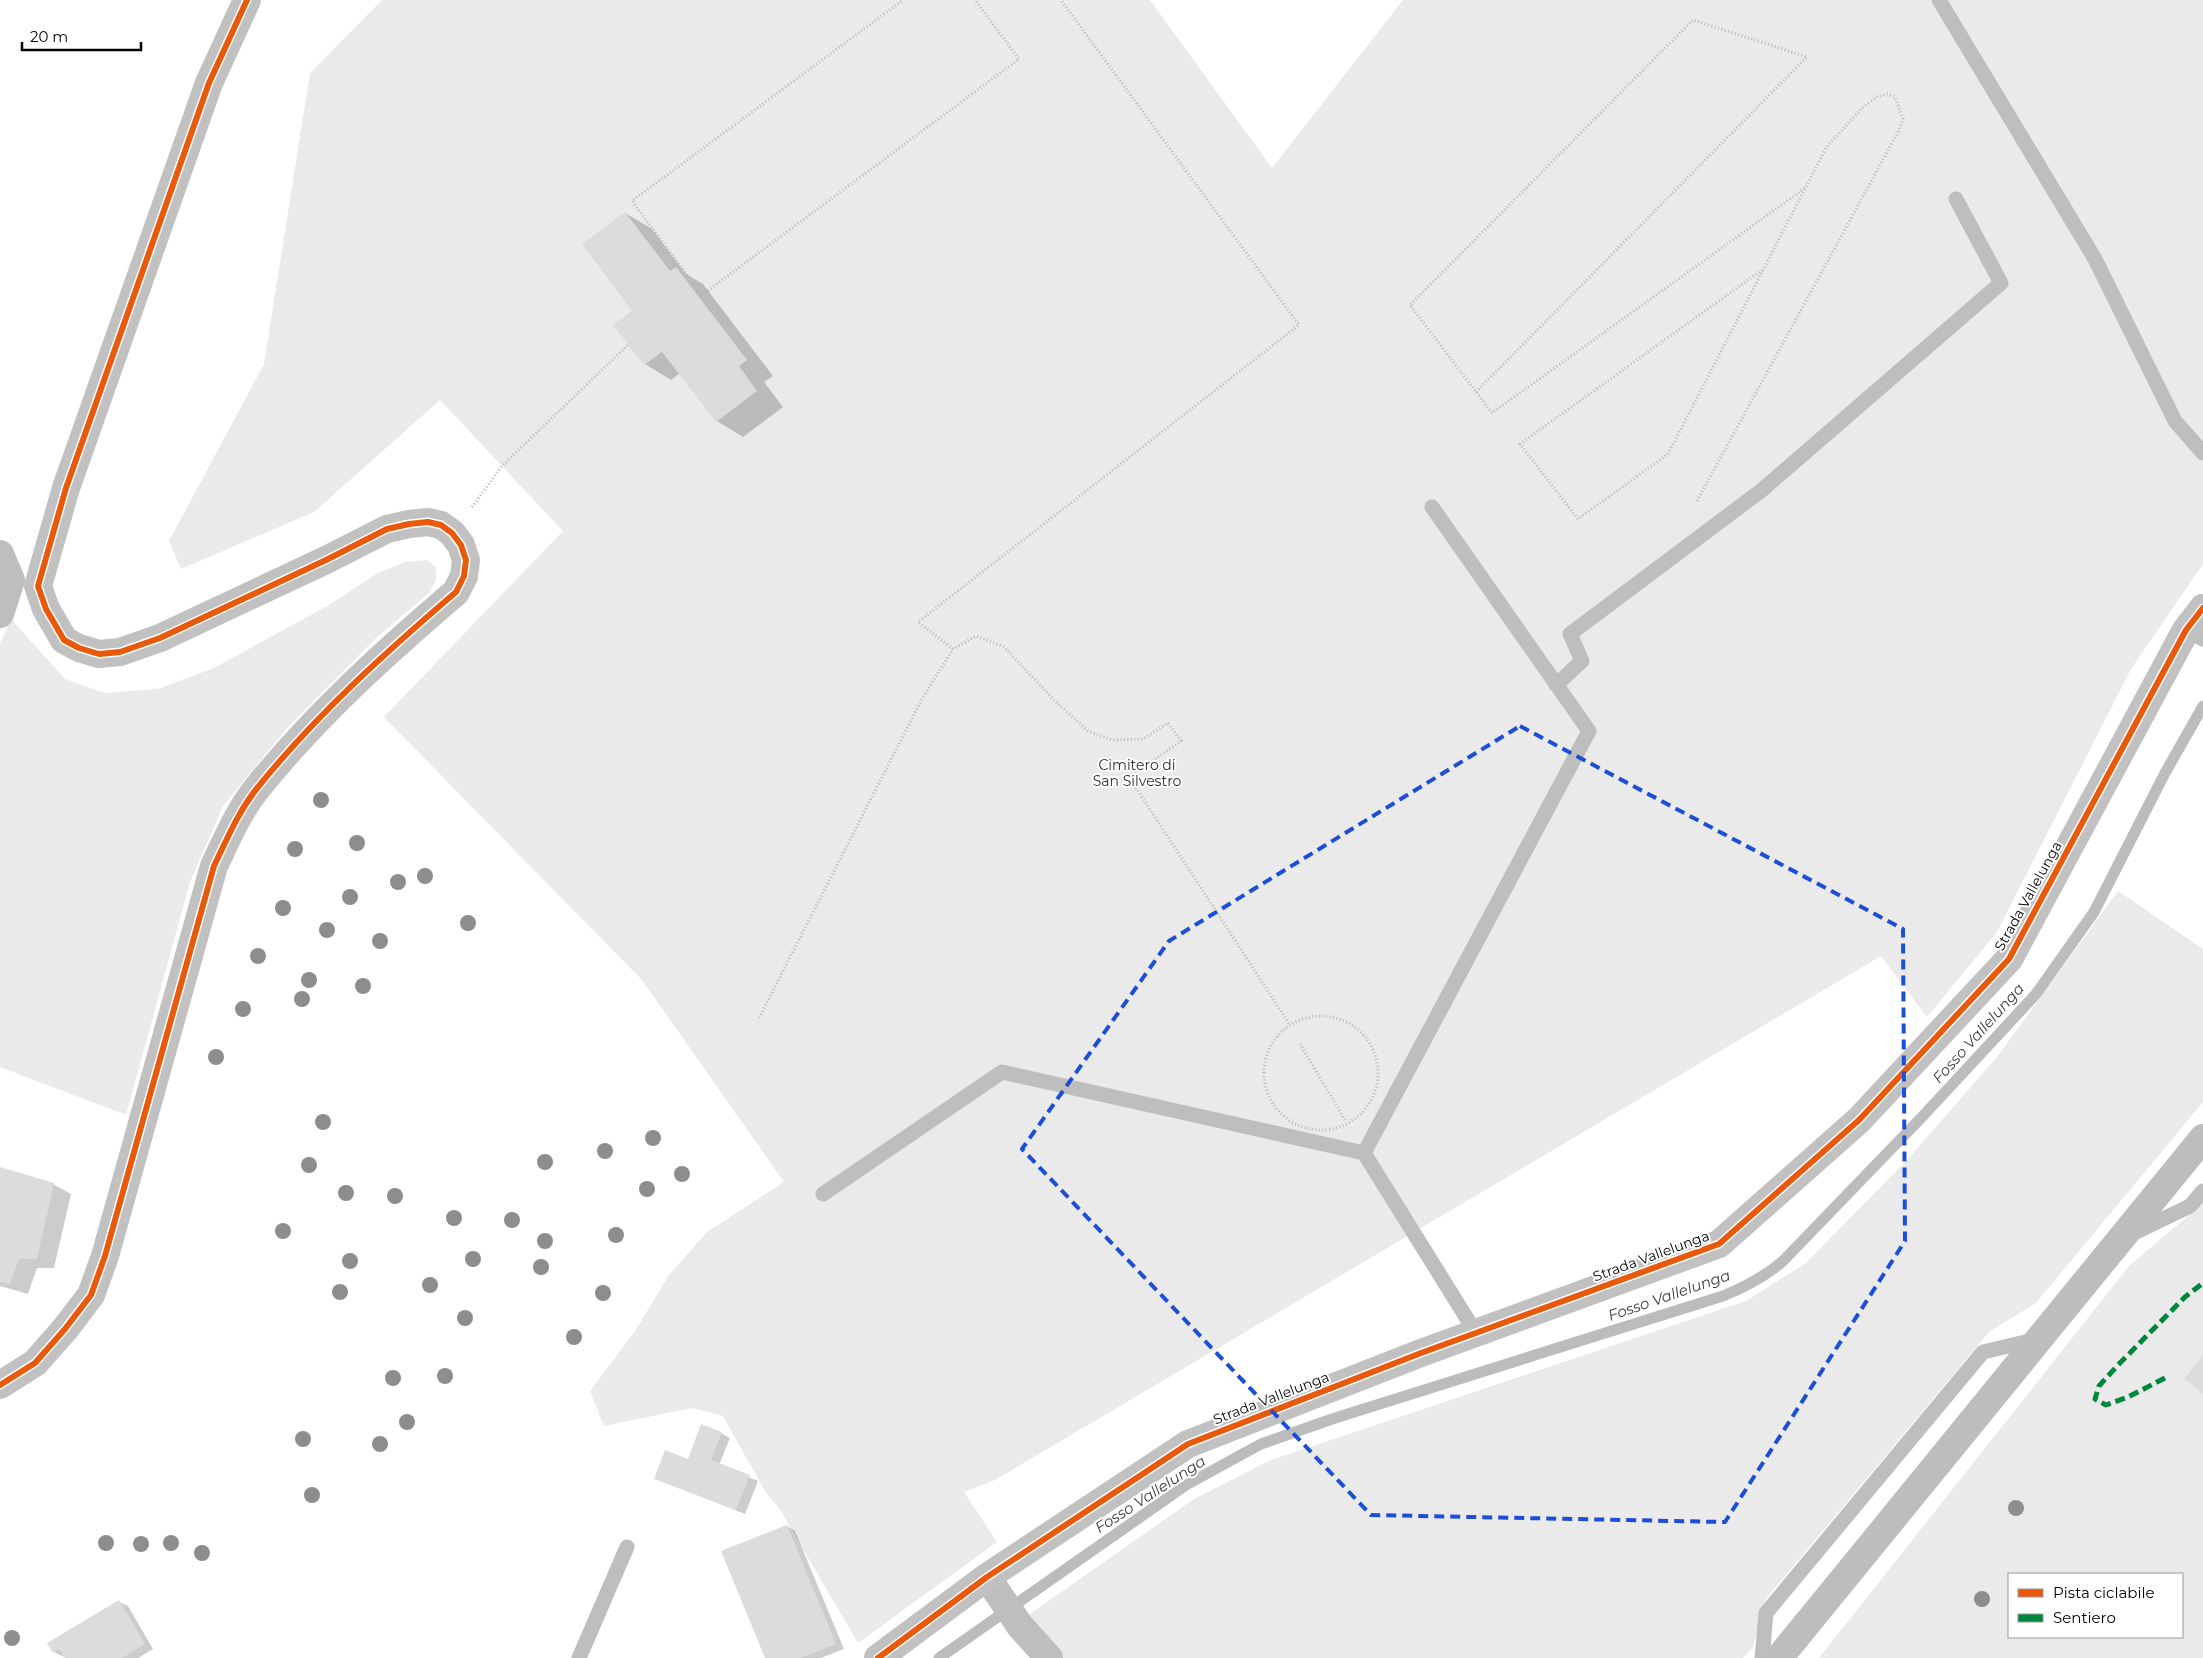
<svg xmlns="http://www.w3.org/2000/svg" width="2203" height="1658" font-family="Montserrat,sans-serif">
<rect width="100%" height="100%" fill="#fff"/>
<!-- green -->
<path fill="#eaeaea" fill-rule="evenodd" d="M382 0H1150L1272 168 1403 0H2203V564L2131 669 1997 932 1927 1017 1881 956 995 1480 964 1492 997 1542 858 1643 779 1508 766 1493 723 1416 692 1408 604 1426 590 1391 635 1331 669 1275 707 1232 784 1182 642 980 384 717 563 531 440 400 314 512 181 569 169 541 264 364 310 73Z
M427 560 436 567V580L429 593 376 638 289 726 223 806 190 882 126 1115 0 1067V644L11 619 65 679 104 693 158 689 214 668 329 605 376 574 405 562Z
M2118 891 2203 949V1102L2036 1303 1989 1332 1765 1600 1753 1647 1743 1658H1064L1027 1616 1194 1499 1271 1460 1746 1301 1806 1263 1908 1159 1997 1057Z
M2203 1200V1658H1819L2129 1266 2194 1211ZM2009 1574H2182V1637H2009Z"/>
<!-- shadow -->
<path fill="#0003" d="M625 213 652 229 686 274 703 284 773 376 764 382 783 407 743 437 717 421 680 373 671 380 645 364 634 311Z
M0 1168 53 1184 71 1194 54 1268H37L28 1294 0 1286Z
M721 1433 730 1438 719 1465 758 1481 745 1514 655 1478 689 1460Z
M787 1526 795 1531 844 1649 821 1658H767Z
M119 1602 128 1606 153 1649 138 1658H66L54 1652Z"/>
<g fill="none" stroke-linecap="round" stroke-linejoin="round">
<!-- stream -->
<path stroke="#bcbcbc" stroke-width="11" d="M939 1658 1186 1485 1261 1444 1332 1419 1723 1296C1745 1287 1764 1277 1782 1262L1922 1117 2036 994 2094 912 2165 773 2203 706"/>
</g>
<!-- building -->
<path fill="#dcdcdc" d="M625 212 670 271 676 267 747 360 739 366 757 391 716 422 662 352 644 365 613 325 632 311 582 244Z
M0 1167 54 1183 37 1259H19L10 1284 0 1282Z
M2203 1355V1394L2184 1379Z
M701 1424 722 1432 711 1460 750 1475 736 1510 654 1479 665 1450 688 1459Z
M787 1525 836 1644 801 1658H765L721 1551Z
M119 1600 145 1644 122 1658H65L59 1649 53 1653 47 1643Z"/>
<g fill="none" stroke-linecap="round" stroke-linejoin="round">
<!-- path -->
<path stroke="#b8b8b8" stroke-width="3" stroke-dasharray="1 2.5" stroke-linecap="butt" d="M702 295 632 201 903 0
M699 296 702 295 1019 59 975 0
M1476 392 1807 57 1693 20 1410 305 1492 413 1805 188
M1697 501 1898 132 1903 119 1895 97 1887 94 1877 97 1862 108 1826 148 1668 454 1578 519 1520 444 1762 270
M472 507 502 466 628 345
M953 649 918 622 1299 325 1061 0
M1264 1073a57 57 0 1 1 114 0a57 57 0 1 1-114 0Z
M759 1018 922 699 953 649 976 636 1004 647 1054 700 1088 731 1112 740 1143 739 1168 723 1181 741 1129 777 1290 1025
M1300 1044 1345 1120"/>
<!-- lane -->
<path stroke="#bebebe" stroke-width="15" d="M1939 0 2095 259 2175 421 2203 453
M2186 630 2203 639
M1556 685 1582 661 1570 634 1762 490 2001 283 1956 199
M1364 1153 1589 731 1432 507
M823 1194 1002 1072 1364 1153 1476 1333
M2132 1234 2190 1206 2203 1191
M579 1658 627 1547
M1762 1658 1766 1613 1983 1352 2038 1339"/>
<!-- street -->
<path stroke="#bebebe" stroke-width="28" d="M0 554 11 580
M0 614 11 580
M987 1577 1020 1626 1049 1658"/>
<!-- secondary -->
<path stroke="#c1c1c1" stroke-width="28" d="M0 1385 35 1363 65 1329 91 1295 105 1256 214 866C227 839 239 810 258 787 317 714 386 652 456 592L464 576 466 560 461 545 452 533 441 525 428 522 409 524 387 529 326 560 160 638 120 652 99 654 79 648 64 640 46 609 38 586 66 488 209 83 247 0
M878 1658 987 1577 1188 1444 1421 1353 1719 1244 1859 1120 2009 959 2186 630 2203 608"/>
<!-- highway -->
<path stroke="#bdbdbd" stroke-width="28" d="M1779 1658 2203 1138"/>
<!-- quiet -->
<path stroke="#00873e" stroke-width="5" stroke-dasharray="10 5" stroke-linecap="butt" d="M2165 1378 2128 1397 2106 1405 2095 1399 2099 1386 2118 1365 2185 1297 2203 1283"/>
<!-- cycleway casing -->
<g stroke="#fff" stroke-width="9">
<path id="cycleway" d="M0 1385 35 1363 65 1329 91 1295 105 1256 214 866C227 839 239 810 258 787 317 714 386 652 456 592L464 576 466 560 461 545 452 533 441 525 428 522 409 524 387 529 326 560 160 638 120 652 99 654 79 648 64 640 46 609 38 586 66 488 209 83 247 0
M878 1658 987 1577 1188 1444 1421 1353 1719 1244 1859 1120 2009 959 2186 630 2203 608"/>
</g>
<!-- cycleway -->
<use href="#cycleway" stroke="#e8590c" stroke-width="6"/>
</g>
<!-- trees -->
<g fill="#8d8d8d">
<circle cx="321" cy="800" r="8"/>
<circle cx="357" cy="843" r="8"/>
<circle cx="295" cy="849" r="8"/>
<circle cx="425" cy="876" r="8"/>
<circle cx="398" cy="882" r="8"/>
<circle cx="350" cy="897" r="8"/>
<circle cx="283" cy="908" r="8"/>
<circle cx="468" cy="923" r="8"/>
<circle cx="327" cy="930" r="8"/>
<circle cx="380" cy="941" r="8"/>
<circle cx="258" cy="956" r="8"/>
<circle cx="309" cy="980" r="8"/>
<circle cx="363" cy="986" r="8"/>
<circle cx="302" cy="999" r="8"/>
<circle cx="243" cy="1009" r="8"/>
<circle cx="216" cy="1057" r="8"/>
<circle cx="323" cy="1122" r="8"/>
<circle cx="653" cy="1138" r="8"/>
<circle cx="605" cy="1151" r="8"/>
<circle cx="545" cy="1162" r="8"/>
<circle cx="309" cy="1165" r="8"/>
<circle cx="682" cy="1174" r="8"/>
<circle cx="647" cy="1189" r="8"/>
<circle cx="346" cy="1193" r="8"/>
<circle cx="395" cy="1196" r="8"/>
<circle cx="454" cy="1218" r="8"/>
<circle cx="512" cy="1220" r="8"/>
<circle cx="283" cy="1231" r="8"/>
<circle cx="616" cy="1235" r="8"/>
<circle cx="545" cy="1241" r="8"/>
<circle cx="473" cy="1259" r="8"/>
<circle cx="350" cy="1261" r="8"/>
<circle cx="541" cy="1267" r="8"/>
<circle cx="430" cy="1285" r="8"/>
<circle cx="340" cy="1292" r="8"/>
<circle cx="603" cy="1293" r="8"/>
<circle cx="465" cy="1318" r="8"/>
<circle cx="574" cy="1337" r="8"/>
<circle cx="445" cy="1376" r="8"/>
<circle cx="393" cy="1378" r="8"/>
<circle cx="407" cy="1422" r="8"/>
<circle cx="303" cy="1439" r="8"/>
<circle cx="380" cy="1444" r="8"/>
<circle cx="312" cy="1495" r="8"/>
<circle cx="2016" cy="1508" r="8"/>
<circle cx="106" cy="1543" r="8"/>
<circle cx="171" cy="1543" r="8"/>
<circle cx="141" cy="1544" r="8"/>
<circle cx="202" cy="1553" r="8"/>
<circle cx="1982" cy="1599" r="8"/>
<circle cx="12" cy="1638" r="8"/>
</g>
<!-- marked area -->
<path fill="none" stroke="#1d4ed8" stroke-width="4" stroke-dasharray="10 6" stroke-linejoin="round" d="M1520 726 1903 929 1905 1241 1725 1522 1371 1515 1022 1149 1169 941Z"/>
<g text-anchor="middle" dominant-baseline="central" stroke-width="4" stroke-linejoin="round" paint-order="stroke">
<!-- park labels -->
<g font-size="14" fill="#2f2f2f" stroke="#fff">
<text x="1137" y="765">Cimitero di<tspan x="1137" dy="16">San Silvestro</tspan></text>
</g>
<!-- street labels -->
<g font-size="14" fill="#000" stroke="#fff">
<text transform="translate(2028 896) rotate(-61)">Strada Vallelunga</text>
<text transform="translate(1651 1256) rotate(-20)">Strada Vallelunga</text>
<text transform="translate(1271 1398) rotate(-21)">Strada Vallelunga</text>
</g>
<!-- water labels -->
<g font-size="15" font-style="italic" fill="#404040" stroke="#fff">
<text transform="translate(1978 1033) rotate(-48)">Fosso Vallelunga</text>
<text transform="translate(1669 1295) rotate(-19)">Fosso Vallelunga</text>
<text transform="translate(1150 1494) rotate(-33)">Fosso Vallelunga</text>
</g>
</g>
<!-- legend -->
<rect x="2008" y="1573" width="175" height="65" fill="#ffffff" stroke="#999999"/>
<rect x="2018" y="1589" width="25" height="8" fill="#e8590c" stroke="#999999"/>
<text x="2053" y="1598" font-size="15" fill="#000000">Pista ciclabile</text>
<rect x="2018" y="1614" width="25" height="8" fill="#00873e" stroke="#999999"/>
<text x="2053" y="1623" font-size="15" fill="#000000">Sentiero</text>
<!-- scale -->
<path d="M22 42v8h119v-8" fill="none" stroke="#000000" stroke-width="2.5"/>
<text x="30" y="42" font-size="15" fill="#000000" stroke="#ffffff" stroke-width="4" paint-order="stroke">20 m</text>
</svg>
